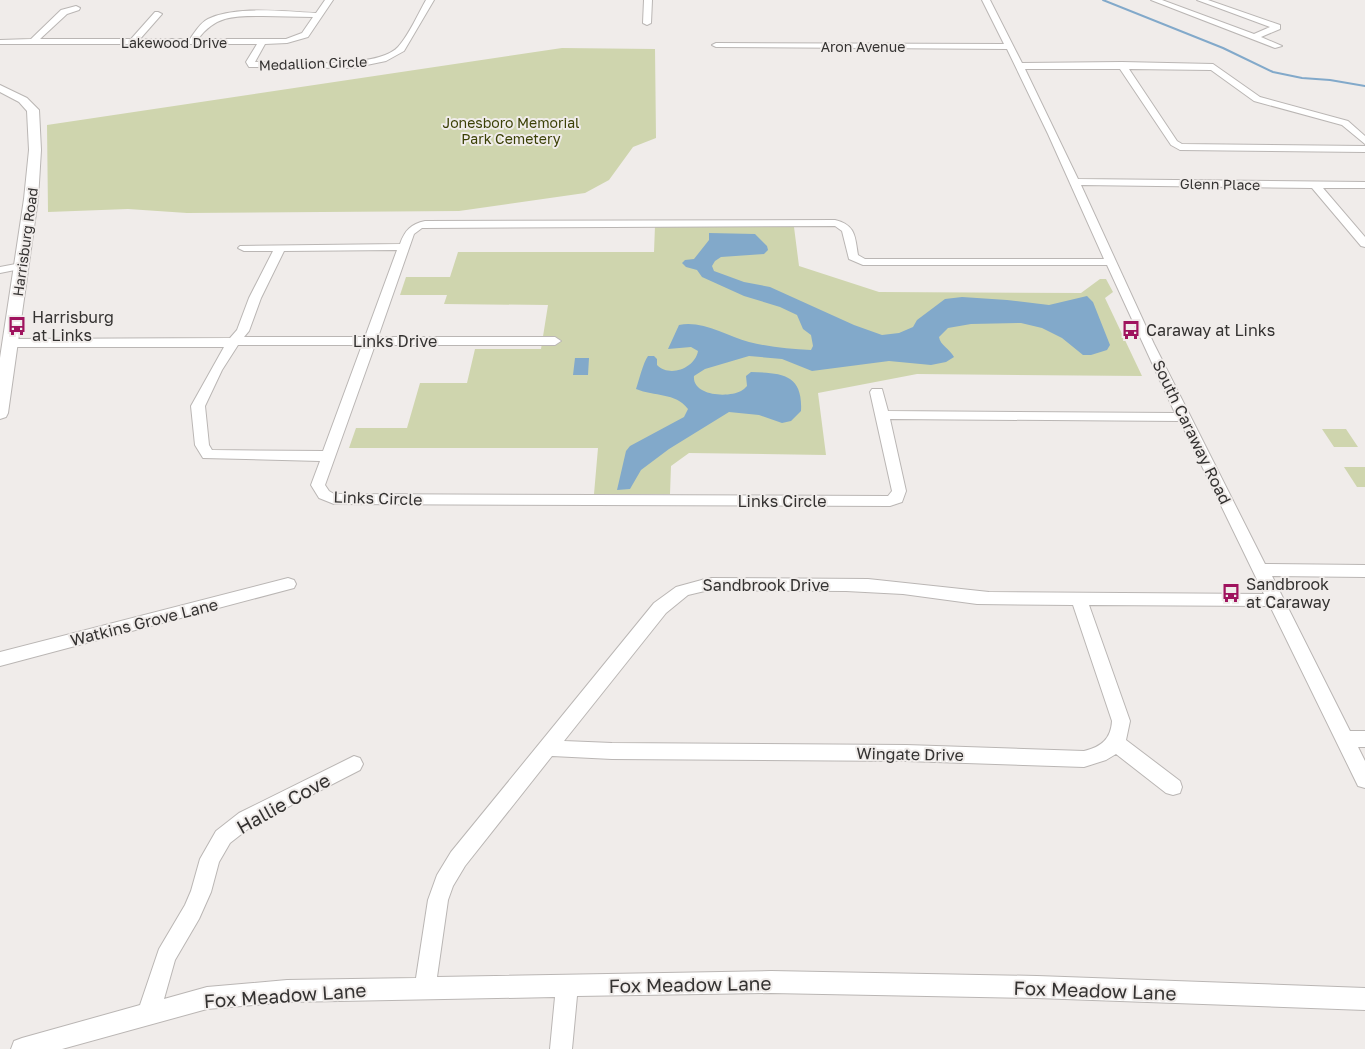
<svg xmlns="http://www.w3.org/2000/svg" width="1365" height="1049" font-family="'Golos Text',sans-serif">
<rect width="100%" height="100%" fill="#f0ecea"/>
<!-- green -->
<path fill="#cfd5ae" d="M562 48 655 49 656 138 633 147 609 180 585 193 459 211 187 213 128 209 48 212 47 125Z
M655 226 794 227 799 266 879 292 1081 293 1100 279H1106L1113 292 1105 298 1142 376 917 374 818 393 826 455 689 453 671 466 670 494H594L598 448H349L356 428H407L420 383H467L475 349H541L548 305 444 304 447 295H400L406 277H450L458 252H654Z
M1322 429H1346L1358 447H1334Z
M1344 467H1365V487H1357Z"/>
<!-- water -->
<path fill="#82a9ca" d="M709 233 755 234 767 246 768 250 764 254 721 257 715 261 712 266 714 271 744 282 770 287 854 325 882 335 899 333 913 327 917 320 945 299 962 297 1007 300 1049 305 1087 296 1093 302 1110 345 1107 350 1091 355H1083L1062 338 1042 328 1021 323 971 324 948 328 939 337C940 345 950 349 954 357L946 362 931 365 889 361 812 371 782 359 749 356 705 369 694 376C692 396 728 398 741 391 743 390 745 388 747 386L746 376 751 372C782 373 803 374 801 411L791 421 782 423 759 415 729 412 669 449 641 470 630 489 617 490 626 451 630 446 684 417 688 409C675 392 655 397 636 389 639 380 643 363 648 356H654L657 359V365C670 378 695 368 698 351L691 347 668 349 679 325C702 320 727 336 749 342 769 347 790 349 811 350L813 346 811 335 803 329 797 315 780 307 744 296 702 277 697 270 686 267 682 263 685 260 694 259 709 240Z
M575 358H589L588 375H573Z"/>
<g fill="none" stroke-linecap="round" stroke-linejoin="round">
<!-- stream -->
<path stroke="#82a9ca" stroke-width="2" d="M1103 0 1223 48 1273 72 1302 78 1330 80 1365 86"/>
<!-- minor casing -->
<g stroke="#bab6b4" stroke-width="2">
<path id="minor" d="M325 0H333L308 37 287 43 265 44 255 62C286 62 377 70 398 47 409 35 418 14 426 0H434L404 51 386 61 352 68 249 67 246 62 257 44H0V40L31 39 61 10 76 6 80 8 79 10 67 14 40 39H131L155 12H158L162 14 140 39H190C195 32 200 23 208 19 236 5 286 12 316 13ZM263 16 313 17 302 33 286 39H198C216 15 235 16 263 16Z
M644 0H652L651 23 647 25 643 23Z
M982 0H990L1022 63 1122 62 1213 64 1260 97 1348 121 1365 136V144L1342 125 1254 101 1211 70 1129 69 1177 141 1182 144 1365 146V152L1180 150 1171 145 1120 69H1025L1078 179 1365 182V188H1323L1365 237V247L1361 246 1312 188 1081 185 1154 344 1265 564 1365 565V577L1272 576 1350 731H1365V747H1358L1365 761V788L1358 786 1270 606 1089 605 1130 721 1126 740 1180 781 1182 787 1180 793 1173 795 1166 793 1116 754 1106 760 1084 767 906 761 612 759 552 756 465 866 453 886 448 900 437 977 771 971 1037 976 1365 988V1010L1037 998 771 993 577 996 572 1049H550L555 997 287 1002 207 1009 62 1049H11L14 1041 22 1038 140 1005 159 949 185 905 191 891 200 859 216 831 239 813 354 756 360 758 363 764 360 770 253 825 230 843 219 862 211 892 199 919 175 960 164 999 207 987 287 980 416 978 428 900 437 875 451 852 654 603 676 587 709 578 868 579 989 592 1264 594 1180 421 890 419 906 491 902 502 890 506 334 504 319 498 311 485 320 461 203 458 195 445 191 406 224 347H10L4 343 10 339 230 338 237 330 249 298 273 251H244L238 248 240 246 400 244C405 230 411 224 425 221L835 220C856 225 855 237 858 255L865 259H1104L1048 134 1007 49 716 47 712 45 716 43 1004 44ZM835 226 842 231 849 259 863 265H1107L1175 413 888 411 882 389H872L870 392 892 491 888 496 334 494 329 491 325 485 375 345H555L561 341 555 337H378L414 234 422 228ZM397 250 365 337H244L249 331 261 298 284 251ZM238 345H362L323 451 212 450 209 445 205 406 222 370ZM709 590 846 591 903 594 977 604 1073 605 1112 721C1111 739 1101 747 1084 751L906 745 612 743 564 741 666 613 688 595Z
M1151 0H1162L1254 34 1270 27 1197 0H1208L1280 25V29L1261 37 1282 46 1275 48Z
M21 263 25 264 27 266 25 268 0 273V267Z
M288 578 294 580 296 584 294 588 0 666V652Z"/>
</g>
<!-- major casing -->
<g stroke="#bab6b4" stroke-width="2">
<path id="major" d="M0 85 27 98 39 110 41 150 38 199 8 413 6 417 0 419V358L24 199 29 150 27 111 19 102 0 92Z"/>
</g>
<!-- minor -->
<use href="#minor" fill="#fff" fill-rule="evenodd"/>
<!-- major -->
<use href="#major" fill="#fff" fill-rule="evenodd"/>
</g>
<!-- icons -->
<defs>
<g id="bus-bare" transform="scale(1.5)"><path d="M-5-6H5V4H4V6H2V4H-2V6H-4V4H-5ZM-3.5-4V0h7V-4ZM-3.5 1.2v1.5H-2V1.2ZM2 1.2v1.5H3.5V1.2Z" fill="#9f135e" stroke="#f0ecea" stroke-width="2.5" paint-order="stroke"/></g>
</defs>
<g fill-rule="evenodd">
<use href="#bus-bare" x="17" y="326"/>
<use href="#bus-bare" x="1131" y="330"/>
<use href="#bus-bare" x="1231" y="593"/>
</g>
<g text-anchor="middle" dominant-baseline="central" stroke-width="4" stroke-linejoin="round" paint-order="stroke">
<!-- far-street labels -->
<g font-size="14" fill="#343231" stroke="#f0ecea">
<text x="174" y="42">Lakewood Drive</text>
<text x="863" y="46">Aron Avenue</text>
<text transform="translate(313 63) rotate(-2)">Medallion Circle</text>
<text transform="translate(1220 184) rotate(1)">Glenn Place</text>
<text transform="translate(25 242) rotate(-82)">Harrisburg Road</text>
</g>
<!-- far-park labels -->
<g font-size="14" fill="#3b4006" stroke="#f0ecea">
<text x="511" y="122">Jonesboro Memorial<tspan x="511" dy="16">Park Cemetery</tspan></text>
</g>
<!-- poi labels -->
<g font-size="16" fill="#343231" stroke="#f0ecea" text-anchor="start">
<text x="32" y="317">Harrisburg<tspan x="32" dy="18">at Links</tspan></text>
<text x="1146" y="330">Caraway at Links</text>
<text x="1246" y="584">Sandbrook<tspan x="1246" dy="18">at Caraway</tspan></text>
</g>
<!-- street labels -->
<g font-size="16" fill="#343231" stroke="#f0ecea">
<text x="395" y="341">Links Drive</text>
<text transform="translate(1192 432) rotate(64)">South Caraway Road</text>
<text transform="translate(378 498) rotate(2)">Links Circle</text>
<text x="782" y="501">Links Circle</text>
<text x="766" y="585">Sandbrook Drive</text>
<text transform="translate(144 622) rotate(-14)">Watkins Grove Lane</text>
<text transform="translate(910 754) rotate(1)">Wingate Drive</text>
</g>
<!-- near-street labels -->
<g font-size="19" fill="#343231" stroke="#f0ecea">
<text transform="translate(283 803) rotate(-29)">Hallie Cove</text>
<text transform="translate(690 984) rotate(-1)">Fox Meadow Lane</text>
<text transform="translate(1095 990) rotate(2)">Fox Meadow Lane</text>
<text transform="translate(285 995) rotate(-4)">Fox Meadow Lane</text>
</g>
</g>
</svg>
